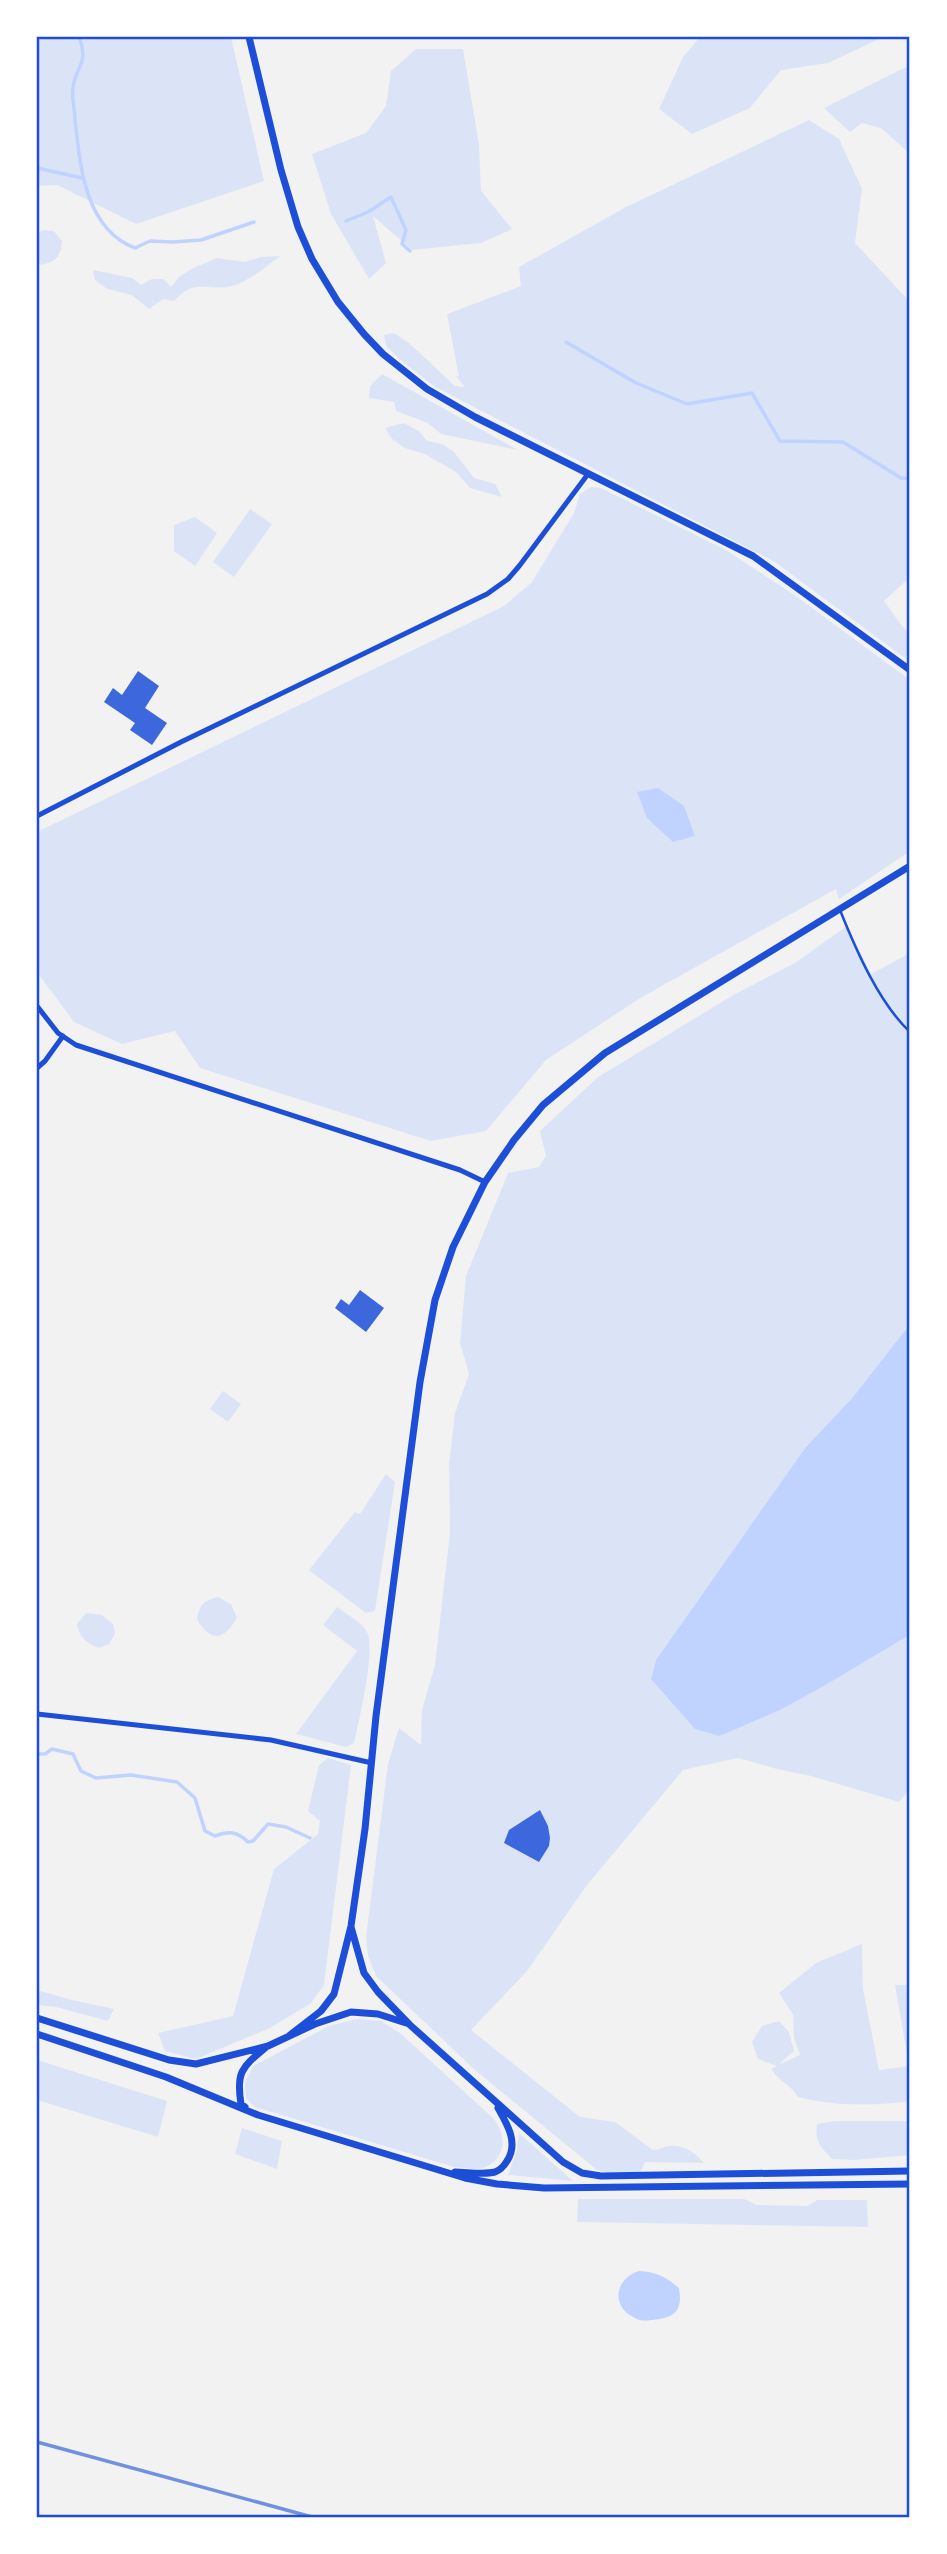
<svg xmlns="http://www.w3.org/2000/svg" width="947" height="2554" font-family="Ubuntu,sans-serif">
<rect width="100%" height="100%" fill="#f2f2f2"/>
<!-- green -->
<path fill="#dbe4f7" d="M37 37H231L264 181 136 224 57 185 37 186Z
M700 37H878L879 39 828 63 781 70 750 108 692 134 659 109 683 57Z
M416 49H463L479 144 481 191 512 229 481 243 412 250 373 216 386 263 369 279 331 214 312 154 366 133 386 106 391 71Z
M910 65V154L881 128 862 123 850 132 824 108Z
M809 120 839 139 862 189 855 243 910 302V577L884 601 902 626 910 633V662L775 562 435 387 403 362 386 346 384 335 394 333 409 343 455 386 465 387 455 375 459 377 447 314 521 286 519 267 626 207Z
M43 230 54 231 62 241C61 256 57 261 42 265L37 262V234Z
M281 256C266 266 249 282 232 286 208 292 195 277 174 301L163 299 149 309 132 295 107 289 95 280 93 270 132 278 141 285 152 279H163L171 287 179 277 191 269 217 258 245 262 261 257Z
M382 374 518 450 441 434 428 423 396 411 394 402 369 398 370 386Z
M404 423 419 431 427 441 442 444 454 452 474 478 495 484 502 497 470 488 456 472 425 454 405 448 392 439 385 428Z
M591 487 601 488 726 550 793 594 910 680V851L839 899 836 889 642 997 546 1060 486 1131 431 1141 200 1068 175 1031 122 1044 74 1022 37 972V832L504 606 532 582 574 513 580 494Z
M250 509 272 524 234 577 213 562Z
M195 517 217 533 195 566 174 551V525Z
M847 926 871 974 910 953V1324L853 1397 805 1448 656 1660 651 1679 720 1736C787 1707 848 1673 910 1635V1789L899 1802 811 1776 777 1769 738 1758 683 1770 587 1885 527 1971 471 2030 580 2117 615 2122 653 2150C660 2150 662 2147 669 2146 683 2144 696 2153 704 2163L645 2162 640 2173 612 2174 597 2170 475 2070 376 1976 368 1956 366 1937 388 1764 399 1728 421 1745 422 1710 435 1665 450 1532 449 1463 455 1413 469 1374 460 1343 466 1276 508 1173 539 1167 546 1156 540 1131 598 1077 735 994 795 963Z
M223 1391 241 1404 228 1422 210 1409Z
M386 1474 395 1482 375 1611 366 1613 309 1570 355 1512 360 1514Z
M218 1597 231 1604 237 1618C224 1640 212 1643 197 1620 199 1605 203 1601 218 1597Z
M337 1607C346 1614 362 1622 367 1632 376 1650 359 1721 354 1743L346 1747 296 1734 357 1651 323 1625Z
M86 1613 102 1615 113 1624 115 1634 109 1644 99 1648C86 1643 79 1637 77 1624Z
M328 1758 351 1765 324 1985 311 2003 270 2028 196 2059 165 2051 158 2033 233 2016 274 1869 318 1834 320 1821 308 1811 319 1765Z
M862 1944 863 1989 879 2070 909 2066 895 1985H910V2101C878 2106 830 2106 798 2097 791 2085 779 2081 771 2069L777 2066 758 2059 752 2042 762 2026 779 2021 789 2032 794 2051 778 2065 800 2055 794 2038 793 2015 779 1993 816 1963Z
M37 1990 72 2000 114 2009 108 2021 56 2007 37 2005Z
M357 2019 381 2021 400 2033 494 2119C509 2138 504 2165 478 2169 471 2170 461 2167 454 2167L255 2107 246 2098 245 2083 253 2066 329 2026Z
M37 2060 167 2101 158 2137 37 2100Z
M835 2121H910V2155L854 2160 832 2159C820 2147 814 2141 817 2124Z
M242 2128 282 2141 277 2169 235 2154Z
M519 2133 573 2181 508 2175 517 2150Z
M578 2199H744L757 2205 808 2206 817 2200H867L868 2227 577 2222Z"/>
<!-- water -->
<path fill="#bfd3fe" d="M658 788 684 806 695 836 673 842 647 818 637 792Z
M910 1324V1635L822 1687 782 1709 720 1736 695 1729 651 1679 656 1660 805 1448 853 1397Z
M639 2271C657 2272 666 2277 679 2288 682 2307 678 2316 659 2319 652 2320 643 2322 637 2319 610 2308 614 2279 639 2271Z"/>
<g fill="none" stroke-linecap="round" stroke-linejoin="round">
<!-- stream -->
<path stroke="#bfd3fe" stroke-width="3.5" d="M79 37C89 65 77 63 73 87 71 97 75 110 75 119 80 166 85 229 135 248L150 241 173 242 201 240 254 222
M37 168 82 178
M346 221 368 212 391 197 406 230 402 244 410 251
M566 342 636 383 687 404 752 393 780 441 843 442 901 478 910 479
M37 1754H45L52 1749 73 1754 81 1771 96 1778 131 1775 177 1782 195 1798 205 1831 215 1836C229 1831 237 1831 248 1842L253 1841 268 1824 286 1827 310 1838"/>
</g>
<!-- building -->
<path fill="#3d67dc" d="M138 671 159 686 145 708 167 723 152 745 130 730 135 723 104 702 113 688 122 695Z
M360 1290 384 1308 366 1332 335 1308 341 1299 349 1305Z
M540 1810 548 1826 550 1838 549 1846 539 1862 504 1843 509 1830Z"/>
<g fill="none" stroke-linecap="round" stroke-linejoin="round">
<!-- service -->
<path stroke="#1d4ed8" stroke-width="2.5" d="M840 910C856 950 879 1003 910 1032"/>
<!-- minor -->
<path stroke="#1d4ed8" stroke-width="5" d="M37 816 181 742 487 594 508 579 520 565 588 474
M37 1006 58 1033 76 1045 460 1170 485 1182
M37 1068 45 1061 63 1036
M37 1714 271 1740 372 1763"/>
<!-- tertiary -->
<path stroke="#1d4ed8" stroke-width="7" d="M249 37 281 170 298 227 312 259 338 302 364 334 383 354 427 389 475 417 753 556 910 670
M351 1927 364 1973 378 1992 410 2025 563 2162 582 2173 601 2176 910 2171
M37 2018 169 2060 196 2064 268 2046 315 2024 351 2012 378 2014 406 2023
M37 2034 166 2077 258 2115 465 2178 497 2184 544 2188 910 2184
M290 2035 321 2011 334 1994 351 1926 365 1829 376 1716 420 1382 435 1300 453 1247 485 1182 514 1140 543 1105 605 1053 910 866
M245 2107 241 2104C236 2073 241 2068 265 2048
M455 2172C467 2172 483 2175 495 2172 501 2170 504 2166 507 2161 519 2143 507 2124 498 2108"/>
<!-- rail -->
<path stroke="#7290e2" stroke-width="3.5" d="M37 2442 312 2517"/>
</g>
<!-- border -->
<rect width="947" height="2554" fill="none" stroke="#ffffff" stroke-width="77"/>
<rect x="38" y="38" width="870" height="2478" fill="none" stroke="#1d4ed8" stroke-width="2.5"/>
</svg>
